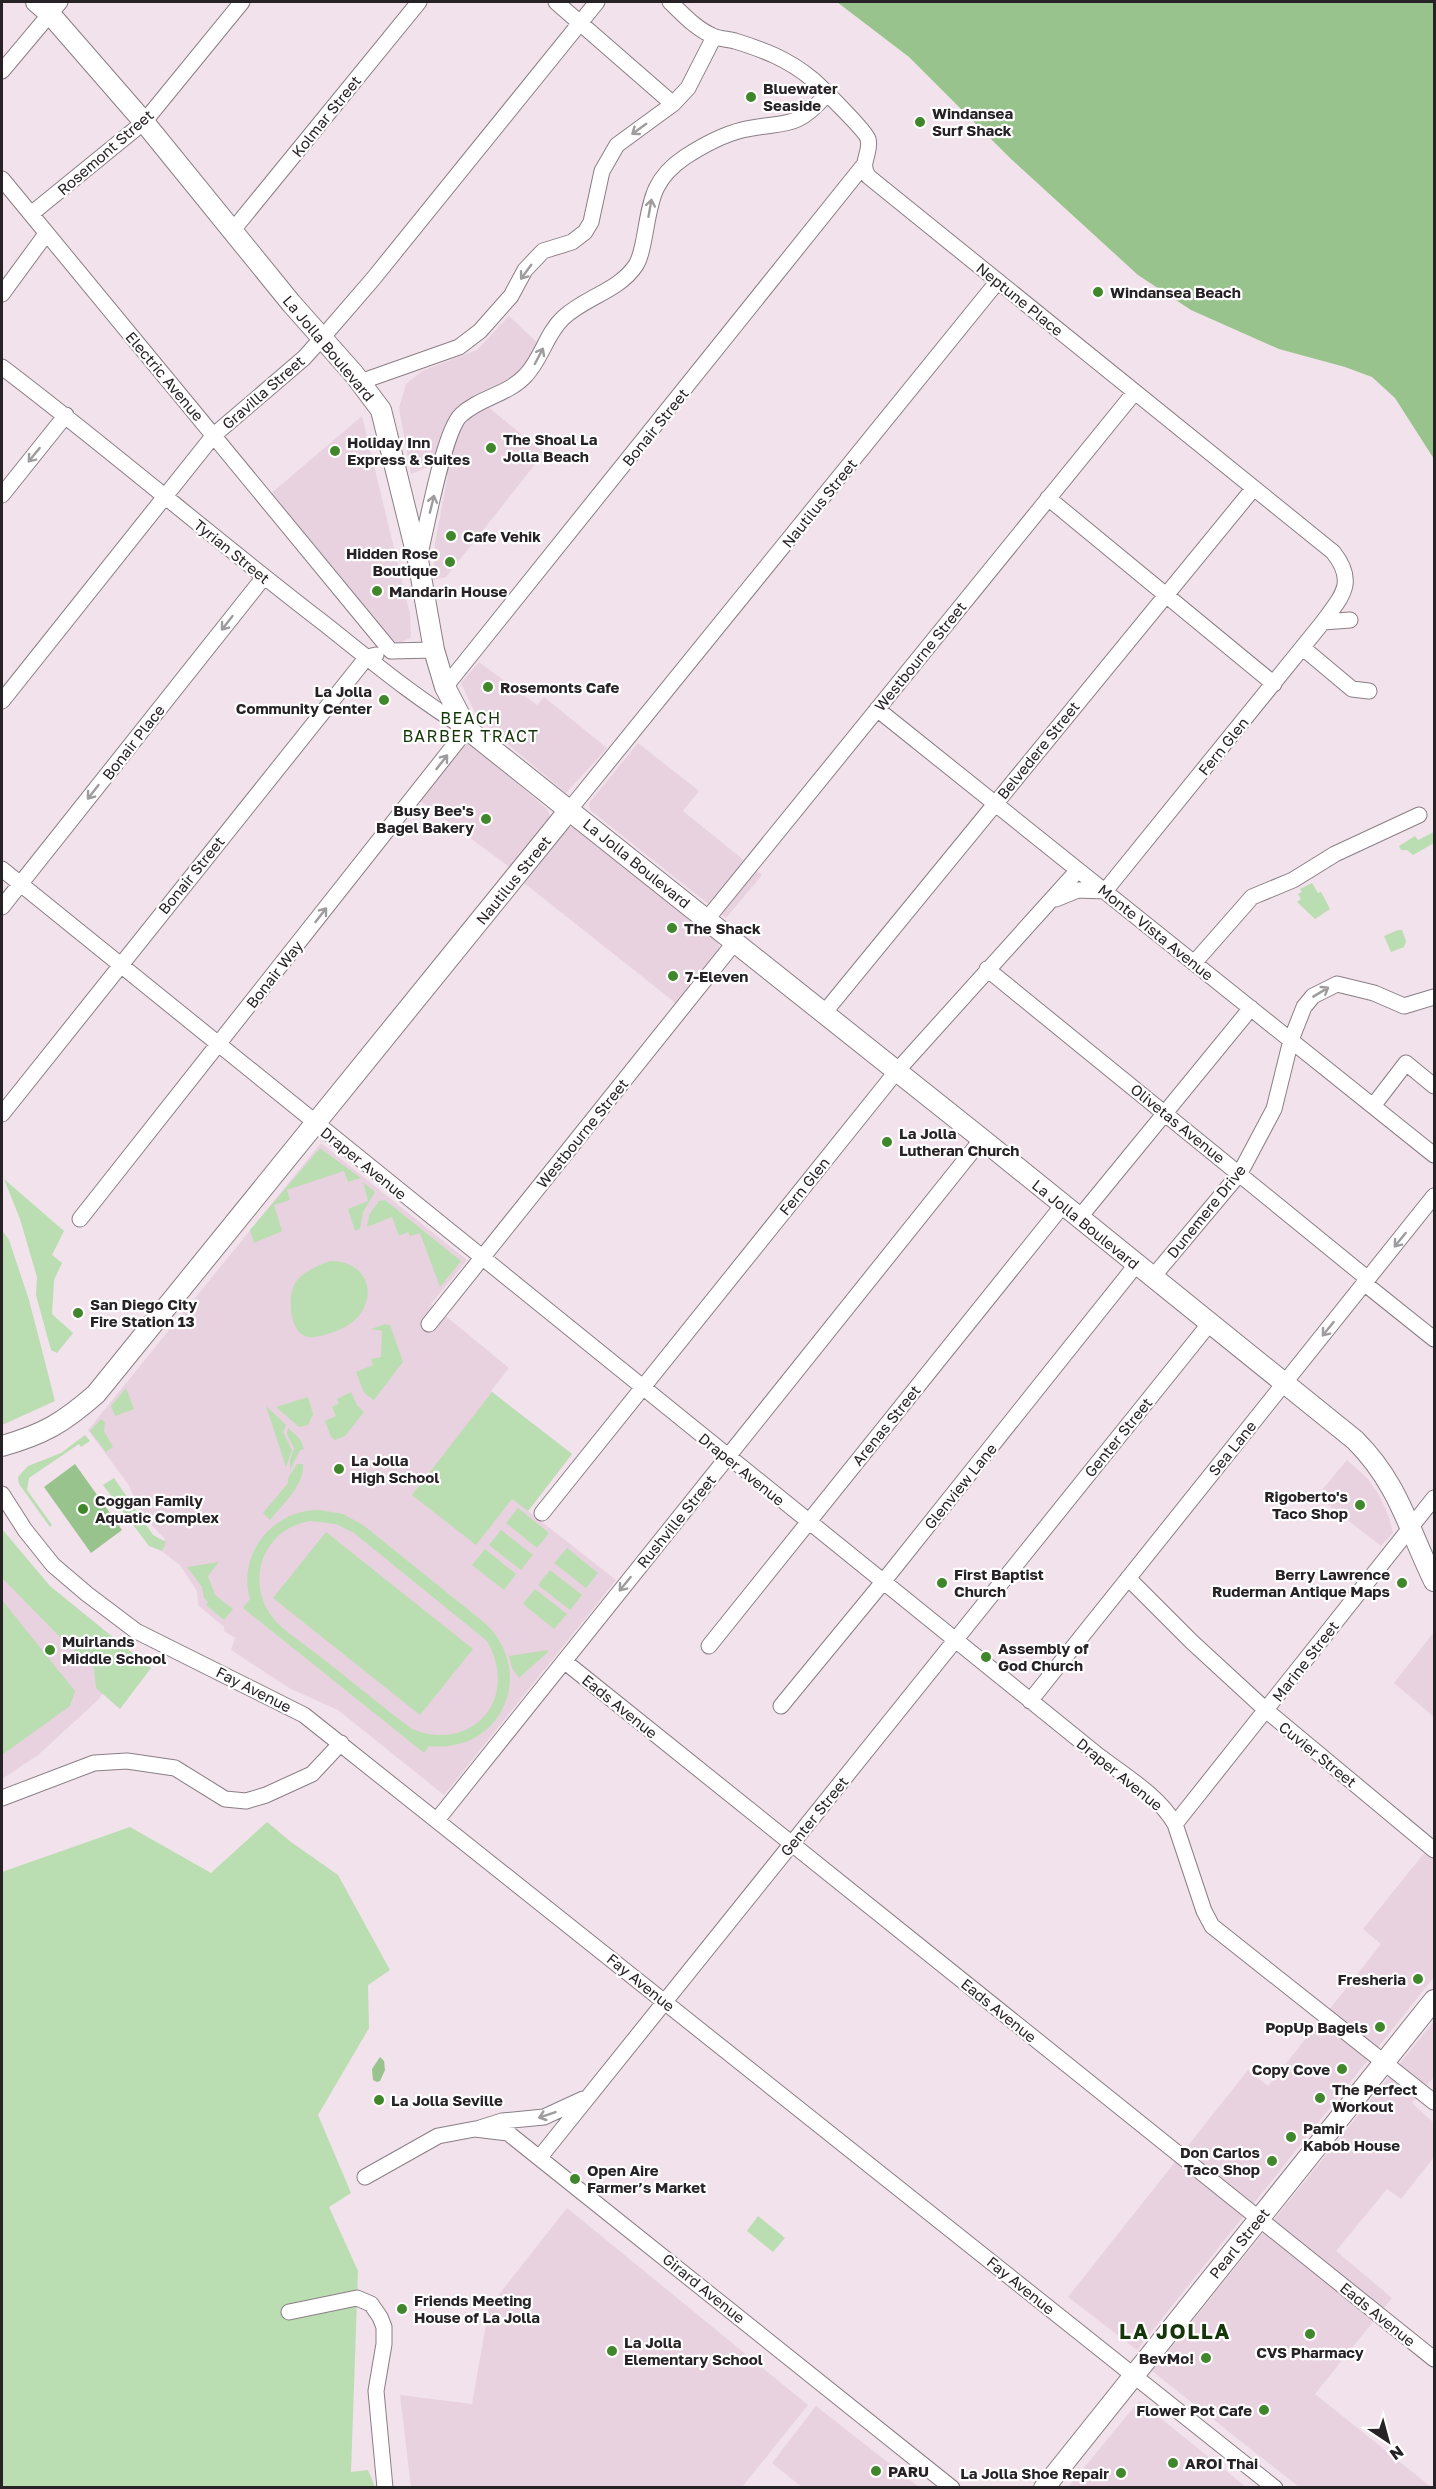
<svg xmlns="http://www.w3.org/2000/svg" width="1436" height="2489" font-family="'Golos Text',sans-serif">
<rect width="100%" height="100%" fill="#f1e2eb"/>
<!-- built -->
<path fill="#e8d2df" d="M509 316 547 352 487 406 544 453 446 577 433 580 435 543 448 475 433 465 411 474 399 408 406 384 422 371 477 350Z
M362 416 410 614 411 637 399 644 386 638 268 496Z
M479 662 537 705 544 697 607 748 566 793 478 719 461 683Z
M465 739 548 810 551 820 512 869 418 799Z
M638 743 699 791 683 811 762 875 726 918 590 810 589 803Z
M574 827 718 943 720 950 677 1004 524 883 568 828Z
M321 1143 467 1260 431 1304 509 1368 491 1391 572 1454 528 1511 616 1580 444 1795 338 1710 291 1689 231 1650 235 1638 224 1631V1627L198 1605 197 1591 180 1565 160 1550 165 1539 144 1517 128 1484 88 1430Z
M1347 1460 1368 1479 1379 1495 1389 1517 1393 1533 1381 1546 1317 1496Z
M2 1555 119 1671 98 1700 38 1755 2 1779Z
M1434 1632V1717L1394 1683Z
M1434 1841V1977L1137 2350 1068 2297 1248 2070 1268 2086 1344 1991 1381 1944 1363 1929Z
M1434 2021V2077L1412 2103 1434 2123V2157L1401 2199 1387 2189 1336 2251 1392 2298 1315 2394 1431 2487H1299L1152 2371Z
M567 2208 808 2405 742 2487H411L400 2395 472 2404 489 2307Z
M1139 2401 1246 2487H1068Z
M816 2406 919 2487H802L772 2463Z"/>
<!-- green -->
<path fill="#badeb1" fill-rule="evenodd" d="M1434 832V843L1413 855 1407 850H1401L1399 846 1415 836 1418 840Z
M1312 883 1318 893 1321 892 1330 909 1315 919 1297 902 1301 899 1298 894 1302 892 1300 889Z
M1398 930H1402L1406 941 1404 947 1391 952 1384 936Z
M320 1148 361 1178 348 1182 344 1171 287 1190 290 1200 274 1205 282 1231 254 1243 250 1230Z
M4 1179 64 1231 52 1255 62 1263 54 1280 52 1314 73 1333 57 1353 51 1350 36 1295 37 1277 20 1219Z
M363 1182 375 1192 363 1212 360 1229 355 1231 348 1209 368 1201Z
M385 1200 461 1261 440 1287 420 1233 410 1236 408 1232 399 1236 392 1217 367 1227 369 1215 379 1201Z
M2 1230 9 1240 29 1300 55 1401 2 1425Z
M330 1261C364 1260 380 1292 357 1318 348 1328 328 1335 315 1337 290 1342 286 1299 295 1283 303 1271 318 1266 330 1261Z
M385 1324 390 1325 403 1362 374 1400 364 1393 356 1372 373 1365 371 1359 381 1357 382 1331 371 1329Z
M126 1388 134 1409 115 1416 111 1406Z
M351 1392 357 1405 364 1412 345 1436 335 1440 331 1437 325 1421 336 1416 332 1407 339 1403 337 1399Z
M492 1392 572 1454 528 1511 512 1499 476 1545 412 1495Z
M308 1397 313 1414 308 1425 299 1427 276 1407Z
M266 1406 286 1425 283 1432 292 1450 286 1467Z
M101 1419 105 1422 104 1431 113 1447 106 1452 90 1431Z
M288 1428 300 1439 304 1449 300 1450 290 1470V1460L294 1448 287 1434Z
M85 1435 90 1441 81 1447 79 1444 29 1478 27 1490 52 1525 50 1527 19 1484 18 1477 28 1466 61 1453Z
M297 1464H303C305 1485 282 1505 270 1520L263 1513 288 1483V1478Z
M114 1478 153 1535 166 1542 162 1551 149 1546 103 1485Z
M518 1508 549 1533 537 1548 506 1523Z
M320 1510 343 1514 363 1525 486 1624C537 1674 501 1754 429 1746L424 1753 243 1608 250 1599C237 1554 273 1509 320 1510ZM310 1521 336 1524 354 1533 487 1641C520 1698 473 1754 412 1729 380 1705 349 1679 318 1655 301 1641 277 1628 267 1609 258 1592 257 1573 264 1556 273 1536 289 1525 310 1521Z
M2 1529 50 1586 151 1668 120 1709 96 1688 94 1668 60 1637 2 1578Z
M501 1530 533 1555 521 1570 489 1545Z
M326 1532 473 1649 420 1715 273 1598Z
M567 1548 598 1573 586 1588 554 1563Z
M485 1549 516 1574 504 1590 472 1565Z
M219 1562 208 1576 215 1595 233 1609 224 1620 206 1605 208 1602 204 1598 202 1587 187 1567Z
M550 1570 582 1595 570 1610 538 1585Z
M535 1589 567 1614 554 1629 523 1604Z
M2 1600 75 1691 70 1706 2 1755Z
M547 1650 548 1652 519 1678 512 1668 509 1656Z
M267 1822 291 1842 338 1875 390 1970 368 1985 369 2028 318 2115 351 2193 329 2207 358 2271 351 2472 368 2470 375 2487H2V1872L130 1827 211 1873Z
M758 2216 785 2238 773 2252 747 2231Z"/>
<!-- water -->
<path fill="#98c38c" d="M837 2H1434V459L1395 398 1372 377 1345 367 1279 349 1191 310 1138 275 1010 158 909 57Z
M75 1464 122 1530 91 1553 44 1487Z
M380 2057 384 2061 385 2070 380 2081 377 2082 373 2080 372 2069Z"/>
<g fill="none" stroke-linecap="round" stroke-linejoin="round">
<!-- minor casing -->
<g stroke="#8b7e86" stroke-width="17">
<path id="minor" d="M556 2 673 104
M670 2C683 14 696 29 713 36 719 39 728 39 735 41 764 50 788 59 812 79 820 86 866 131 868 139 872 153 858 164 869 177L1333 552C1357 582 1342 596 1323 622L1105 891
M2 71 60 2
M2 179 391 651 434 650
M31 214 144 122 242 2
M233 230 419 2
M2 294 46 234
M2 367C110 449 213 538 321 621 368 658 415 698 467 729L80 1219
M360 382 459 347 480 331 511 296 525 270 543 251 572 242 585 232 591 222 602 171 617 145 673 104 688 88 714 37
M2 495 66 415
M1048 498 1274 684
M419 558C426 530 444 430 461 415 480 397 508 395 526 375 542 358 546 334 563 318 585 297 619 291 636 265 641 257 642 248 644 239 651 202 651 180 685 157 702 146 722 135 742 130 784 120 794 132 826 95
M1323 622 1350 620
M1303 648 1352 689 1369 691
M445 687 863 166
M2 701 214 435 304 358 322 338 373 279 597 2
M877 709 1434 1155
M570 809 998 281
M2 869 1099 1756C1125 1776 1158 1795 1175 1824L1204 1911 1212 1926 1434 2102
M1056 899 1078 890 1105 891
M2 907 264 577
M707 919 1134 393
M1194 963 1252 897 1293 880 1335 854 1419 815
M987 969 1368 1279
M824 1013 1253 489
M1373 1106 1406 1063 1434 1086
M2 1114 367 657 376 655
M1079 1218 1251 1008
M1152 1278 1240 1173 1274 1109 1291 1040 1304 1007 1313 996 1337 984 1374 993 1404 1006 1434 997
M1364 1283 1434 1339
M429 1324 735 942
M2 1494 25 1530 53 1565 87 1594 136 1631 304 1715 1275 2488
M542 1513 896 1072 1078 870
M1128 1578 1192 1642 1267 1711 1434 1850
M709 1646 1063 1205
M564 1661 1434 2359
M1030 1701 1434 1196
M781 1706 883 1582 1136 1265
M2 1798 94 1763 127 1761 175 1768 225 1799 246 1801 266 1795 312 1774 341 1743
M437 1820 982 1139
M1175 1824 1434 1498
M480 2128 502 2121 544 2117 583 2099
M540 2157 1210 1323
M365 2177 438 2136 475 2129 508 2133 952 2488
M289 2312 357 2298 371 2304 380 2317 384 2327V2344L376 2391 385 2488"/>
</g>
<!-- major casing -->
<g stroke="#8b7e86" stroke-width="22">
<path id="major" d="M36 2 50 14 144 122 291 303 354 374 381 410 418 560 434 650 445 687 467 729 982 1139 1355 1440C1399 1484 1408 1528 1434 1581
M2 1446C44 1434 63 1423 96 1394L570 809
M1044 2488 1434 2000"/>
</g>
<!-- minor -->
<use href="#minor" stroke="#fff" stroke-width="15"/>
<!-- major -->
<use href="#major" stroke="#fff" stroke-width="20"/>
</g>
<!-- one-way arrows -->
<defs><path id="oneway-shaft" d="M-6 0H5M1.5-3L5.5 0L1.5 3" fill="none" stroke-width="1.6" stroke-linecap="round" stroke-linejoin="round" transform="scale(1.5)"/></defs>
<g stroke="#9e9c9d">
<use href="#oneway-shaft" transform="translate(639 129) rotate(144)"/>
<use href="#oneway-shaft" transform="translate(650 208) rotate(-80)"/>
<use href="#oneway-shaft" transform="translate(526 272) rotate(126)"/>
<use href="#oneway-shaft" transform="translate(539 356) rotate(-62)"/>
<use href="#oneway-shaft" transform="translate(34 455) rotate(129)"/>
<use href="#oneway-shaft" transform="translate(432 504) rotate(-76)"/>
<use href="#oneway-shaft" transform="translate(227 623) rotate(128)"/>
<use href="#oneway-shaft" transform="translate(442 762) rotate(-52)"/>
<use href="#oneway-shaft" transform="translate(93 792) rotate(128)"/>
<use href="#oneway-shaft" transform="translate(321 915) rotate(-52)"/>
<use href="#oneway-shaft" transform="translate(1321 992) rotate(-31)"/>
<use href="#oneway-shaft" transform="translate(1400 1240) rotate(129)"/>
<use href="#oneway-shaft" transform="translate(1328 1329) rotate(129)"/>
<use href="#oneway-shaft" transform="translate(625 1584) rotate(129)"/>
<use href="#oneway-shaft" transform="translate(547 2115) rotate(161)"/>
</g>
<!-- markers -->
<g fill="#40862b" stroke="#fff" stroke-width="2">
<circle cx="751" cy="97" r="6"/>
<circle cx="920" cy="122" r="6"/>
<circle cx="1098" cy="292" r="6"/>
<circle cx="491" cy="448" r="6"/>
<circle cx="335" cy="451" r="6"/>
<circle cx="451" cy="536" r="6"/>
<circle cx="450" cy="562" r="6"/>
<circle cx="377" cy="591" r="6"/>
<circle cx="488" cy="687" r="6"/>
<circle cx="384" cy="700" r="6"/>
<circle cx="486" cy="819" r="6"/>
<circle cx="672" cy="928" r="6"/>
<circle cx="673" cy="976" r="6"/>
<circle cx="887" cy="1142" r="6"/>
<circle cx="78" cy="1313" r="6"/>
<circle cx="339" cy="1469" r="6"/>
<circle cx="1360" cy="1505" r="6"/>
<circle cx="83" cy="1509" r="6"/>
<circle cx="942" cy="1583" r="6"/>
<circle cx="1402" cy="1583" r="6"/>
<circle cx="50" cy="1650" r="6"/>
<circle cx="986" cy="1657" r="6"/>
<circle cx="1418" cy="1979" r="6"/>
<circle cx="1380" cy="2027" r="6"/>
<circle cx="1342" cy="2069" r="6"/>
<circle cx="1320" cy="2098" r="6"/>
<circle cx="379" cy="2100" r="6"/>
<circle cx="1291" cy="2137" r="6"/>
<circle cx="1272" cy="2161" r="6"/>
<circle cx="575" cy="2179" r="6"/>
<circle cx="402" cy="2309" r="6"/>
<circle cx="1310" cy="2334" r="6"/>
<circle cx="612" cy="2351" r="6"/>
<circle cx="1206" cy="2358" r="6"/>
<circle cx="1264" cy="2410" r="6"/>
<circle cx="1173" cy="2463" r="6"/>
<circle cx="876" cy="2471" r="6"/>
<circle cx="1121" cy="2473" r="6"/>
</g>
<g text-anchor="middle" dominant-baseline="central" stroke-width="4.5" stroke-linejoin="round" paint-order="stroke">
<!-- poi labels -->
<g font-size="15" font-weight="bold" fill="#272225" stroke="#fff" text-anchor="start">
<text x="763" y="88">Bluewater<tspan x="763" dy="17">Seaside</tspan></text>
<text x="932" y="113">Windansea<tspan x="932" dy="17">Surf Shack</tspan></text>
<text x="1110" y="292">Windansea Beach</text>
<text x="503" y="439">The Shoal La<tspan x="503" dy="17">Jolla Beach</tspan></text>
<text x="347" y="442">Holiday Inn<tspan x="347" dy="17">Express &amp; Suites</tspan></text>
<text x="463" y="536">Cafe Vehik</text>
<text x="438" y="553" text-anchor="end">Hidden Rose<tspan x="438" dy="17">Boutique</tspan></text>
<text x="389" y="591">Mandarin House</text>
<text x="500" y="687">Rosemonts Cafe</text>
<text x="372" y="691" text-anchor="end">La Jolla<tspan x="372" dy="17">Community Center</tspan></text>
<text x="474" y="810" text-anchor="end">Busy Bee's<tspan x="474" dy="17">Bagel Bakery</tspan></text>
<text x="684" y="928">The Shack</text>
<text x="685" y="976">7-Eleven</text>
<text x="899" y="1133">La Jolla<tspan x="899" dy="17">Lutheran Church</tspan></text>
<text x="90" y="1304">San Diego City<tspan x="90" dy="17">Fire Station 13</tspan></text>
<text x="351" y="1460">La Jolla<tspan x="351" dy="17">High School</tspan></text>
<text x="1348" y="1496" text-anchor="end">Rigoberto's<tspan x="1348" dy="17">Taco Shop</tspan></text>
<text x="95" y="1500">Coggan Family<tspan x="95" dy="17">Aquatic Complex</tspan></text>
<text x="954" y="1574">First Baptist<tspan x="954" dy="17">Church</tspan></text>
<text x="1390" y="1574" text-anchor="end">Berry Lawrence<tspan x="1390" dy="17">Ruderman Antique Maps</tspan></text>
<text x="62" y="1641">Muirlands<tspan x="62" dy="17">Middle School</tspan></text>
<text x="998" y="1648">Assembly of<tspan x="998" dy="17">God Church</tspan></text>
<text x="1406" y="1979" text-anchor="end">Fresheria</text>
<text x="1368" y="2027" text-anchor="end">PopUp Bagels</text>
<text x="1330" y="2069" text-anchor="end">Copy Cove</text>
<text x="1332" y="2089">The Perfect<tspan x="1332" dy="17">Workout</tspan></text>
<text x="391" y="2100">La Jolla Seville</text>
<text x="1303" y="2128">Pamir<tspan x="1303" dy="17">Kabob House</tspan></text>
<text x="1260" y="2152" text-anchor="end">Don Carlos<tspan x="1260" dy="17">Taco Shop</tspan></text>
<text x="587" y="2170">Open Aire<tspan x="587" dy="17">Farmer’s Market</tspan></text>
<text x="414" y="2300">Friends Meeting<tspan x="414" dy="17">House of La Jolla</tspan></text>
<text x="624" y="2342">La Jolla<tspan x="624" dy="17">Elementary School</tspan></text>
<text x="1310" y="2352" text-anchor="middle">CVS Pharmacy</text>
<text x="1194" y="2358" text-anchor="end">BevMo!</text>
<text x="1252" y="2410" text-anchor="end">Flower Pot Cafe</text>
<text x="1185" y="2463">AROI Thai</text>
<text x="888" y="2471">PARU</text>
<text x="1109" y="2473" text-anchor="end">La Jolla Shoe Repair</text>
</g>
<!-- street labels -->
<g font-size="15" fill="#272225" stroke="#fff">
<text transform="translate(326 116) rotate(-51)">Kolmar Street</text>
<text transform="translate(105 152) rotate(-41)">Rosemont Street</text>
<text transform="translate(1020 299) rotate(39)">Neptune Place</text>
<text transform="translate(329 348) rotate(50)">La Jolla Boulevard</text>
<text transform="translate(165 376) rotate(50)">Electric Avenue</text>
<text transform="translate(263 392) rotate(-41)">Gravilla Street</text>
<text transform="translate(655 427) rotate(-51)">Bonair Street</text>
<text transform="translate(819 503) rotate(-51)">Nautilus Street</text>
<text transform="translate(232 551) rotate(39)">Tyrian Street</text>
<text transform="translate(920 656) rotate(-51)">Westbourne Street</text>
<text transform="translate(133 742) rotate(-52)">Bonair Place</text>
<text transform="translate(1223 746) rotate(-51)">Fern Glen</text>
<text transform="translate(1038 750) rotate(-51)">Belvedere Street</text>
<text transform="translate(637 863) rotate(39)">La Jolla Boulevard</text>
<text transform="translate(191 875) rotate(-51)">Bonair Street</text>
<text transform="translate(513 880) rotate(-51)">Nautilus Street</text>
<text transform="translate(1156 932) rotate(39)">Monte Vista Avenue</text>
<text transform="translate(274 974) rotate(-52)">Bonair Way</text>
<text transform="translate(1178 1123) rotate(39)">Olivetas Avenue</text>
<text transform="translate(582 1133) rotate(-51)">Westbourne Street</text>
<text transform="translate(364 1163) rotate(39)">Draper Avenue</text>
<text transform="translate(804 1186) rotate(-51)">Fern Glen</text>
<text transform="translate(1206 1211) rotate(-51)">Dunemere Drive</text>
<text transform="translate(1086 1224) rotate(39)">La Jolla Boulevard</text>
<text transform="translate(886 1425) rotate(-51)">Arenas Street</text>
<text transform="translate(1118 1437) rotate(-51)">Genter Street</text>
<text transform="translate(1232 1448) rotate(-51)">Sea Lane</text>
<text transform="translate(742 1469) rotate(39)">Draper Avenue</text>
<text transform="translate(960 1486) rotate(-51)">Glenview Lane</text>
<text transform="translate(676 1521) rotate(-51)">Rushville Street</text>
<text transform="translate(1305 1661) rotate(-52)">Marine Street</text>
<text transform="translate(254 1689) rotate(27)">Fay Avenue</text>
<text transform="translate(620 1706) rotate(39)">Eads Avenue</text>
<text transform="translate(1318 1754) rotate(39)">Cuvier Street</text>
<text transform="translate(1120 1774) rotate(39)">Draper Avenue</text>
<text transform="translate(814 1816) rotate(-51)">Genter Street</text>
<text transform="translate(641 1982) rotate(39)">Fay Avenue</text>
<text transform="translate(999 2010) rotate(39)">Eads Avenue</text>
<text transform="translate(1239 2243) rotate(-51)">Pearl Street</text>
<text transform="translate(1021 2285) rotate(39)">Fay Avenue</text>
<text transform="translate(704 2288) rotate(39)">Girard Avenue</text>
<text transform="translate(1378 2314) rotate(39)">Eads Avenue</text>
</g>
<!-- neighbourhood labels -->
<g font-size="16" letter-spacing="1.5" fill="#15360a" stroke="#fff">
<text x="471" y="718">BEACH<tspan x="471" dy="18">BARBER TRACT</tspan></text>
</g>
<!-- district labels -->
<g font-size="21" font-weight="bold" letter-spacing="1.5" fill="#15360a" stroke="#fff">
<text x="1175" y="2331">LA JOLLA</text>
</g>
</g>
<!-- border -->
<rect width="1436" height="2489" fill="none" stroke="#272225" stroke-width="6"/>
<!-- north arrow -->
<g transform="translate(1388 2441) rotate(144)" stroke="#ffffff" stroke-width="4.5" paint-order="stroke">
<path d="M0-4.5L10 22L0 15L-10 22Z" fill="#272225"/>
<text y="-9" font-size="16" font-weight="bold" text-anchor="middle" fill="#272225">N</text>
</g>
</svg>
